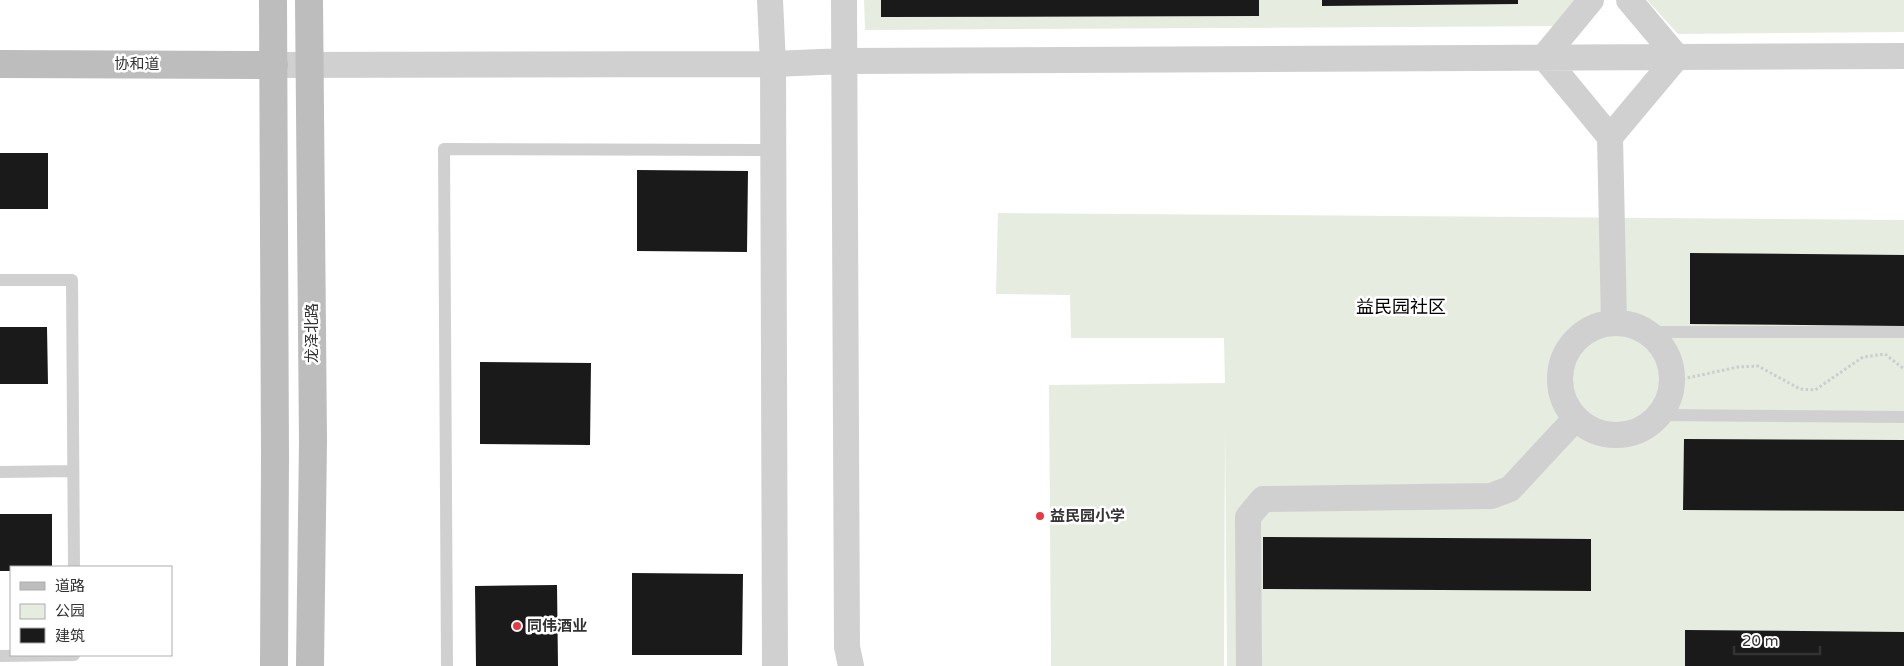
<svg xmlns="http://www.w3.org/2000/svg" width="1904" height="666" font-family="'Varela Round','Noto Sans SC',sans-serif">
<rect width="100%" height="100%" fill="#fff"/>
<!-- green -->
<path fill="#e6ecdf" d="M864 0H1577L1553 26 865 30Z
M1647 0H1904V32L1678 34Z
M998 213 1904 220V666H1227L1225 424 1224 666H1051L1049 385 1225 383 1224 338H1071L1070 295 996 294Z"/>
<!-- building -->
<path fill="#1a1a1a" d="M881 0H1259V16L881 17Z
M1322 0H1518V4L1322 6Z
M0 153H48V209H0Z
M637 170 748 171 747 252 637 251Z
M1690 253 1904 255V326L1690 324Z
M0 327H47L48 384H0Z
M480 362 591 363 590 445 480 444Z
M1684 439 1904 440V511L1683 510Z
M0 514H52V567H11V571H0Z
M1263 537 1591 539V591L1263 589Z
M632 573 743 574 742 655H632Z
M557 585 558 666H476L475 586Z
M1685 630 1904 632V666H1685Z"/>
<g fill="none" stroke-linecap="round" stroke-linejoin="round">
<!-- path -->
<path stroke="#cdcdcd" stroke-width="3" stroke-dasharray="2.5 2.5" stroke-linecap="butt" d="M1673 381 1738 367 1758 366 1800 389 1815 390 1863 357 1885 354 1904 369"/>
<!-- lane -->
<path stroke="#d0d0d0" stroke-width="12" d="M0 280H72L74 567
M1649 332H1904
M1659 415 1904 417
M0 472 73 471
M0 656 74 655
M447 666 444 149 773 150"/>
<!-- street -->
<path stroke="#d0d0d0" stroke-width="26" d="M770 0 773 64 775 666
M844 0 847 647 851 666
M1591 0 1544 57 1610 137 1614 322
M274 65 773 64 845 61 1904 56
M1610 137 1677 57 1629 0
M1560 379a56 56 0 1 1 112 0a56 56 0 1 1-112 0Z
M1249 666 1248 517 1263 499 1491 496 1510 489 1576 418"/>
<!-- secondary -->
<path stroke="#bdbdbd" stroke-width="28" d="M273 0 275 456 274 666
M309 0 313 441 310 666
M0 64 274 65"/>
</g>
<!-- markers -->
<g fill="#e63946" stroke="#fff" stroke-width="2">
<circle cx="1040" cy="516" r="5"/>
<circle cx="517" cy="626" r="5"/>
</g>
<g text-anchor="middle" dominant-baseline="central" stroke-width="5" stroke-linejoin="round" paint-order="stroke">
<!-- street labels -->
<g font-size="15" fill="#333" stroke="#fff">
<text x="137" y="64">协和道</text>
<text transform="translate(312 333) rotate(-90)">龙泽北路</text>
</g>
<!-- poi labels -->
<g font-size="15" font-weight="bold" fill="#333" stroke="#fff" text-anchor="start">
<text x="1050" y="516">益民园小学</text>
<text x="527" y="626">同伟酒业</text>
</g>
<!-- quarter labels -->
<g font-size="18" fill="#000" stroke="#fff">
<text x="1401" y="307">益民园社区</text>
</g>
</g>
<!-- legend -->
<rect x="10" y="566" width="162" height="90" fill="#ffffff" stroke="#adadad"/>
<rect x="20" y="582" width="25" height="8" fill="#bdbdbd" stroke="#adadad"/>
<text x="55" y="591" font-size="15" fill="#333333">道路</text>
<rect x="20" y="604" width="25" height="15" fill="#e6ecdf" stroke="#adadad"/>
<text x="55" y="616" font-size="15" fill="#333333">公园</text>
<rect x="20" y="628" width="25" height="15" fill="#1a1a1a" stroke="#adadad"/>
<text x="55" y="641" font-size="15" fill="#333333">建筑</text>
<!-- scale -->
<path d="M1734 646v8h86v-8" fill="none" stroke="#333333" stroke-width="2.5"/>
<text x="1742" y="646" font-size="15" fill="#333333" stroke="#ffffff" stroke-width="4" paint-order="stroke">20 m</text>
</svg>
